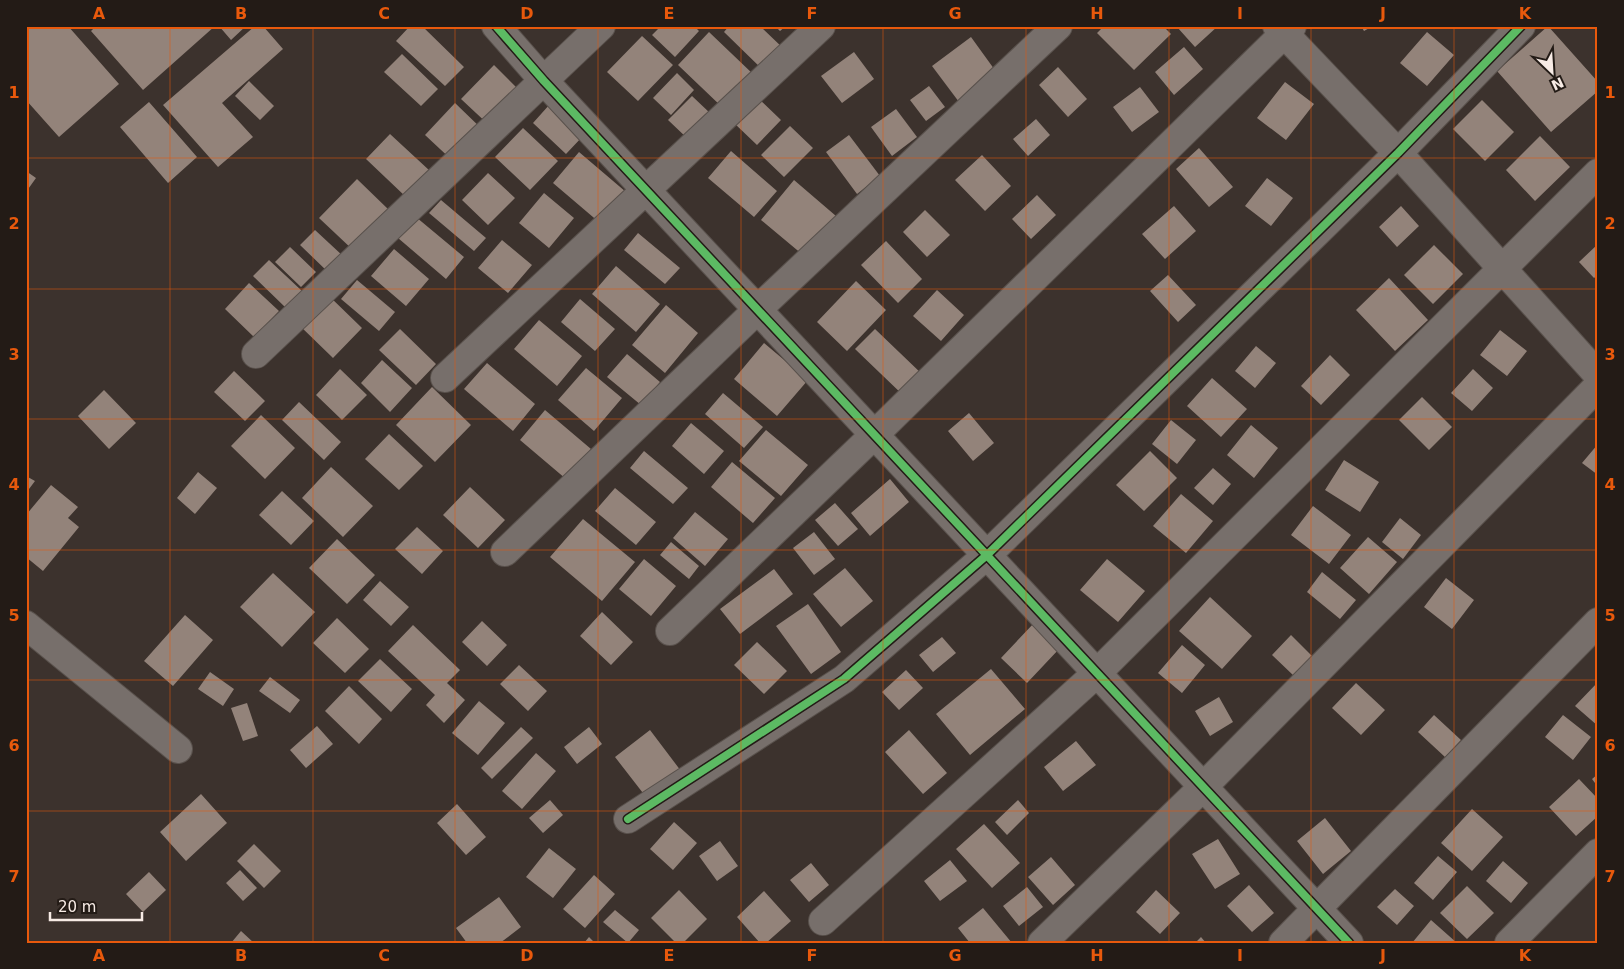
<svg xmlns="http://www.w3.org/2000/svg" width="1624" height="969" font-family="'DejaVu Sans',sans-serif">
<rect width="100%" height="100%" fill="#3c322d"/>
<!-- building -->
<path fill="#93837a" d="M26 26H68L119 84 59 137 26 100Z
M96 26H215L143 90 91 31Z
M219 26H246L231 40Z
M255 26H263L283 49 222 103 253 137 218 167 163 105Z
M410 26H422L464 67 445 86 396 41Z
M661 26H694L699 31 675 57 652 35Z
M729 26H760L784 49 764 71 724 32Z
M775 26H786L780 31Z
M1104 26H1163L1171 34 1134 70 1097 33Z
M1178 26H1218L1195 47 1177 27Z
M1361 26H1373L1364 31Z
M1548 26 1598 82V91L1551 132 1497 71Z
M709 32 754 75 723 108 678 65Z
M1427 32 1454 55 1427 86 1400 63Z
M642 36 673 65 638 101 607 72Z
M971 37 997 73 959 102 932 66Z
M1184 47 1203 69 1174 95 1155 72Z
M854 52 874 79 842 103 821 76Z
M402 54 438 89 421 106 384 72Z
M494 65 523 94 491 127 461 99Z
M1058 67 1087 99 1068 117 1039 85Z
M677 73 694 90 671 115 653 98Z
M249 81 274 106 260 120 235 96Z
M1285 82 1314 104 1286 140 1257 118Z
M929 86 945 107 926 121 910 100Z
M1140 87 1159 112 1132 132 1113 107Z
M692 96 711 114 688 139 668 120Z
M758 98 781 120 757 145 734 123Z
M1482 100 1514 132 1485 161 1453 129Z
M149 102 197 157 168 183 120 127Z
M455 103 485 132 455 163 425 135Z
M550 104 583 136 566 154 533 123Z
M896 109 917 137 892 156 871 127Z
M1036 119 1050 135 1028 156 1013 139Z
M790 126 813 148 784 177 761 155Z
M523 128 558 161 530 190 495 157Z
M390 134 430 171 406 197 366 159Z
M849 135 880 176 857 194 826 152Z
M1540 136 1570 167 1535 201 1506 170Z
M1199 148 1233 187 1209 207 1176 169Z
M731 151 777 191 754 217 708 178Z
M579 152 626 192 600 223 553 183Z
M982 155 1011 186 985 211 955 180Z
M26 171 36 178 26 192Z
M488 173 515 198 488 225 462 200Z
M1267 178 1293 198 1271 226 1245 206Z
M357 179 390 211 353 250 319 218Z
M794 180 836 216 803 255 761 220Z
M544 193 574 218 549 248 519 223Z
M1037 195 1056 215 1031 239 1012 219Z
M441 200 486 238 474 251 429 213Z
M1174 206 1196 231 1165 259 1142 234Z
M1401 206 1419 226 1397 247 1379 227Z
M925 210 950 235 927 257 903 232Z
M416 217 464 257 446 279 398 238Z
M315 230 343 256 328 272 300 245Z
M638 233 680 268 665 284 624 250Z
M502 240 532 265 508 293 478 268Z
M886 241 922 279 898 303 861 265Z
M1598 244V275L1594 278 1579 262Z
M1434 245 1463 274 1433 304 1404 275Z
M290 247 316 272 301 287 275 262Z
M394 249 429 279 406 306 371 276Z
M269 260 302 291 285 307 253 276Z
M616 266 660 304 636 332 592 294Z
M1168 275 1196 305 1178 322 1150 291Z
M1389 278 1428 320 1395 351 1356 310Z
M357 280 395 312 379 331 341 299Z
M856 281 886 310 847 351 817 322Z
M249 283 279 311 254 337 225 309Z
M937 290 964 315 941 341 913 316Z
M327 294 362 328 333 358 298 324Z
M580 299 615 329 595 351 561 322Z
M666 305 698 333 665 373 632 345Z
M539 320 582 356 557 386 514 349Z
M400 329 436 364 416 385 379 350Z
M875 329 924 376 905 397 855 349Z
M1500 330 1527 351 1507 376 1480 355Z
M764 343 808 380 777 416 734 379Z
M1256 346 1276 363 1255 388 1235 371Z
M627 354 660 382 641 405 607 377Z
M1330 355 1350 375 1321 405 1301 386Z
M382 360 412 388 390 412 361 383Z
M487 363 535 404 513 431 464 389Z
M586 368 622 398 594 431 558 400Z
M340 369 367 395 342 420 316 395Z
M1473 369 1493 388 1472 411 1451 393Z
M234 371 265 401 245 421 214 392Z
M1212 378 1247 409 1221 437 1187 406Z
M432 387 471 425 435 462 396 425Z
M104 390 136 423 109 449 78 416Z
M723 393 763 427 744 448 705 414Z
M1422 397 1452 427 1429 450 1399 420Z
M299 402 341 442 324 460 282 420Z
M545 410 591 449 566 479 520 440Z
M969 413 994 443 973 461 948 431Z
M261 415 295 448 265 479 231 446Z
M1171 420 1196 440 1177 464 1152 444Z
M691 423 724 451 704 474 672 446Z
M1251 425 1278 448 1254 478 1227 455Z
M766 430 808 465 781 496 739 461Z
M389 434 423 466 399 490 365 459Z
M1598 444V475L1582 463Z
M644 451 688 488 673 504 630 468Z
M1150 451 1177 478 1144 511 1116 485Z
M1344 460 1379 482 1360 512 1325 490Z
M732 462 775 498 753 523 711 487Z
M331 467 373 506 343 537 302 498Z
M1213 468 1231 484 1213 505 1194 488Z
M198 472 217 488 195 514 177 498Z
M26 476 35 481 26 493Z
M890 479 909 502 870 536 851 513Z
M51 485 78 507 68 518 79 527 43 571 26 557V515Z
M470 487 505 520 478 548 443 515Z
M615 488 656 522 636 545 595 511Z
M282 491 314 521 291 545 259 515Z
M1181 494 1213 521 1186 553 1153 526Z
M835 503 858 529 838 546 815 520Z
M1313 506 1351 535 1329 564 1291 535Z
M695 512 728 539 705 566 673 538Z
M1400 518 1421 535 1403 559 1382 542Z
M583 519 635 562 602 601 550 557Z
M417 527 443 551 422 574 395 549Z
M814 532 835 559 814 575 793 548Z
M1368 537 1397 562 1369 594 1340 568Z
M337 539 375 575 347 604 309 568Z
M671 542 699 566 689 579 660 555Z
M644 559 676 586 651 616 619 589Z
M1107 559 1145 591 1118 622 1080 590Z
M845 568 873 601 841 627 813 594Z
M774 569 793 594 740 634 720 609Z
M1322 572 1356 600 1340 619 1307 592Z
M273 573 315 612 282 647 240 607Z
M1446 578 1474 600 1452 629 1424 607Z
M380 581 409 607 391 626 363 600Z
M1210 597 1252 636 1222 669 1179 631Z
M808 604 841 652 811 674 776 626Z
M602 612 633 642 611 665 580 636Z
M185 615 213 640 173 686 144 661Z
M337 618 369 649 345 673 313 643Z
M482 621 507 645 487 666 462 642Z
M1034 623 1060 648 1027 683 1001 658Z
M413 625 460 670 447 683 465 700 444 723 426 705 435 695 388 651Z
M1291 635 1312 656 1294 676 1272 655Z
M942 637 956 653 933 672 919 655Z
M757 642 787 671 764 694 734 665Z
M1182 645 1205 665 1182 693 1158 673Z
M380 659 412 689 391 712 358 681Z
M519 665 547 691 528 711 500 684Z
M991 669 1025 709 970 755 936 714Z
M906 670 923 688 899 710 882 692Z
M210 672 234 689 223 706 198 689Z
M270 677 300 700 290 713 259 691Z
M1598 682V726L1575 706Z
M1356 683 1385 710 1361 735 1332 708Z
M349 686 382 719 359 744 325 711Z
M1219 697 1233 722 1210 736 1195 711Z
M479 701 505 723 478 755 452 733Z
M247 703 258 736 243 741 231 708Z
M1434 715 1461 740 1445 757 1418 732Z
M1563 715 1591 737 1573 760 1545 737Z
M317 726 333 744 306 768 290 750Z
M521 727 533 738 492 779 481 768Z
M589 727 602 744 577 764 564 747Z
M650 730 681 771 646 797 615 757Z
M909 730 947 773 923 794 885 752Z
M1076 741 1096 765 1063 791 1044 767Z
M536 753 556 771 522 809 502 791Z
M1598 774V787L1592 779Z
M1579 779 1598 799V816L1576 836 1549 807Z
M201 794 227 823 186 861 160 832Z
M550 800 563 815 543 833 529 818Z
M1018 800 1029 813 1007 835 995 822Z
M457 804 486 837 466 855 437 823Z
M1472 809 1503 837 1472 871 1441 843Z
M1325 818 1351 851 1323 874 1297 841Z
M674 822 697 843 673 870 650 849Z
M984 824 1020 863 992 888 956 849Z
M1218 839 1240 874 1215 889 1192 854Z
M720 841 738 866 717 881 699 856Z
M254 844 281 871 264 888 237 861Z
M549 848 576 869 553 898 526 877Z
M1438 856 1457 872 1433 900 1414 883Z
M1051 857 1075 885 1053 905 1028 877Z
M950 860 967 881 940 901 924 881Z
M1503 861 1528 883 1511 903 1486 881Z
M811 863 829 885 809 902 790 880Z
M240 870 257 888 243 901 226 883Z
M149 872 166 890 143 912 126 894Z
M594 875 615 894 585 928 563 909Z
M1249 885 1274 913 1252 932 1227 906Z
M1467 886 1494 913 1467 939 1440 913Z
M1027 887 1043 907 1019 926 1003 906Z
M1395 889 1414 906 1397 925 1377 907Z
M679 890 707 919 683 943H676L651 918Z
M1156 890 1180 913 1160 934 1136 912Z
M764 891 791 921 766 943H760L737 917Z
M499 897 521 927 500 943H467L456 928Z
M983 908 1012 943H970L958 928Z
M615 910 639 930 628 943 603 922Z
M1431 920 1457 943H1412Z
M241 931 254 943H231Z
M589 937 595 943H584Z
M1201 937 1206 943H1195Z"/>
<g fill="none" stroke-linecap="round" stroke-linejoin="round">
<!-- minor casing -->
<g stroke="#59514c" stroke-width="30">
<path id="minor" d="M496 26 544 81 1349 943
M1277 26 1398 153 1598 375
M256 354 601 26
M445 378 821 26
M505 552 758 309 1058 26
M26 625 178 749
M670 631 874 435 1292 26
M628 819 844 679 987 555 1398 153 1521 26
M823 921 1097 673 1598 173
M1042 943 1203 787 1598 386
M1283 943 1598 622
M1509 943 1598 853"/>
</g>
<!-- minor -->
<use href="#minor" stroke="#776f6b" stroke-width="28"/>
<!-- cycleway casing -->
<g stroke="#231b16" stroke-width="11">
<path id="cycleway" d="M496 26 544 81 1349 943
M628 819 844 679 987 555 1398 153 1521 26"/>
</g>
<!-- cycleway -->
<use href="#cycleway" stroke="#5cba63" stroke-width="8"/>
</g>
<!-- grid -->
<path fill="none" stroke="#e8590c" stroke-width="1" stroke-opacity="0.55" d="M170 26V943M313 26V943M455 26V943M598 26V943M741 26V943M883 26V943M1026 26V943M1169 26V943M1311 26V943M1454 26V943M26 158H1598M26 289H1598M26 419H1598M26 550H1598M26 680H1598M26 811H1598"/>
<!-- border -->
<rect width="1624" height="969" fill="none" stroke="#231b16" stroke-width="55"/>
<!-- north arrow -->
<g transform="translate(1552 72) rotate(155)" stroke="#231b16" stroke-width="4" paint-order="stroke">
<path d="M0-4L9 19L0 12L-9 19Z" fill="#f7ebe5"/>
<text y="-8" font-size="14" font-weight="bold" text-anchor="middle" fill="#f7ebe5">N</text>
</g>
<!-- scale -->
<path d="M50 912v8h92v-8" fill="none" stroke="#f7ebe5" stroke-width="2.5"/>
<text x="58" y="912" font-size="15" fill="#f7ebe5" stroke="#231b16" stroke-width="4" paint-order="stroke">20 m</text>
<rect x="28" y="28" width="1568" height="914" fill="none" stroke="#e8590c" stroke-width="2"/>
<g font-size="16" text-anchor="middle" font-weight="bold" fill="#e8590c">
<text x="99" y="19">A</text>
<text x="241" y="19">B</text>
<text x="384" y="19">C</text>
<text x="527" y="19">D</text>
<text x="669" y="19">E</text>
<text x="812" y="19">F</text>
<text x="955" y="19">G</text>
<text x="1097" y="19">H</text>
<text x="1240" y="19">I</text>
<text x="1383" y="19">J</text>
<text x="1525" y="19">K</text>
<text x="14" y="98">1</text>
<text x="1610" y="98">1</text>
<text x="14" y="229">2</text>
<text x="1610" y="229">2</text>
<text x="14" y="360">3</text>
<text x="1610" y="360">3</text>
<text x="14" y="490">4</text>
<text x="1610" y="490">4</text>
<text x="14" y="621">5</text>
<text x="1610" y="621">5</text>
<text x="14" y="751">6</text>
<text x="1610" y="751">6</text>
<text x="14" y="882">7</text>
<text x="1610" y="882">7</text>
<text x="99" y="961">A</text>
<text x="241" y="961">B</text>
<text x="384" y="961">C</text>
<text x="527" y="961">D</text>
<text x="669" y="961">E</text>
<text x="812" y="961">F</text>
<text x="955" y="961">G</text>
<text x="1097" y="961">H</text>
<text x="1240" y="961">I</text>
<text x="1383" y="961">J</text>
<text x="1525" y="961">K</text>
</g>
</svg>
